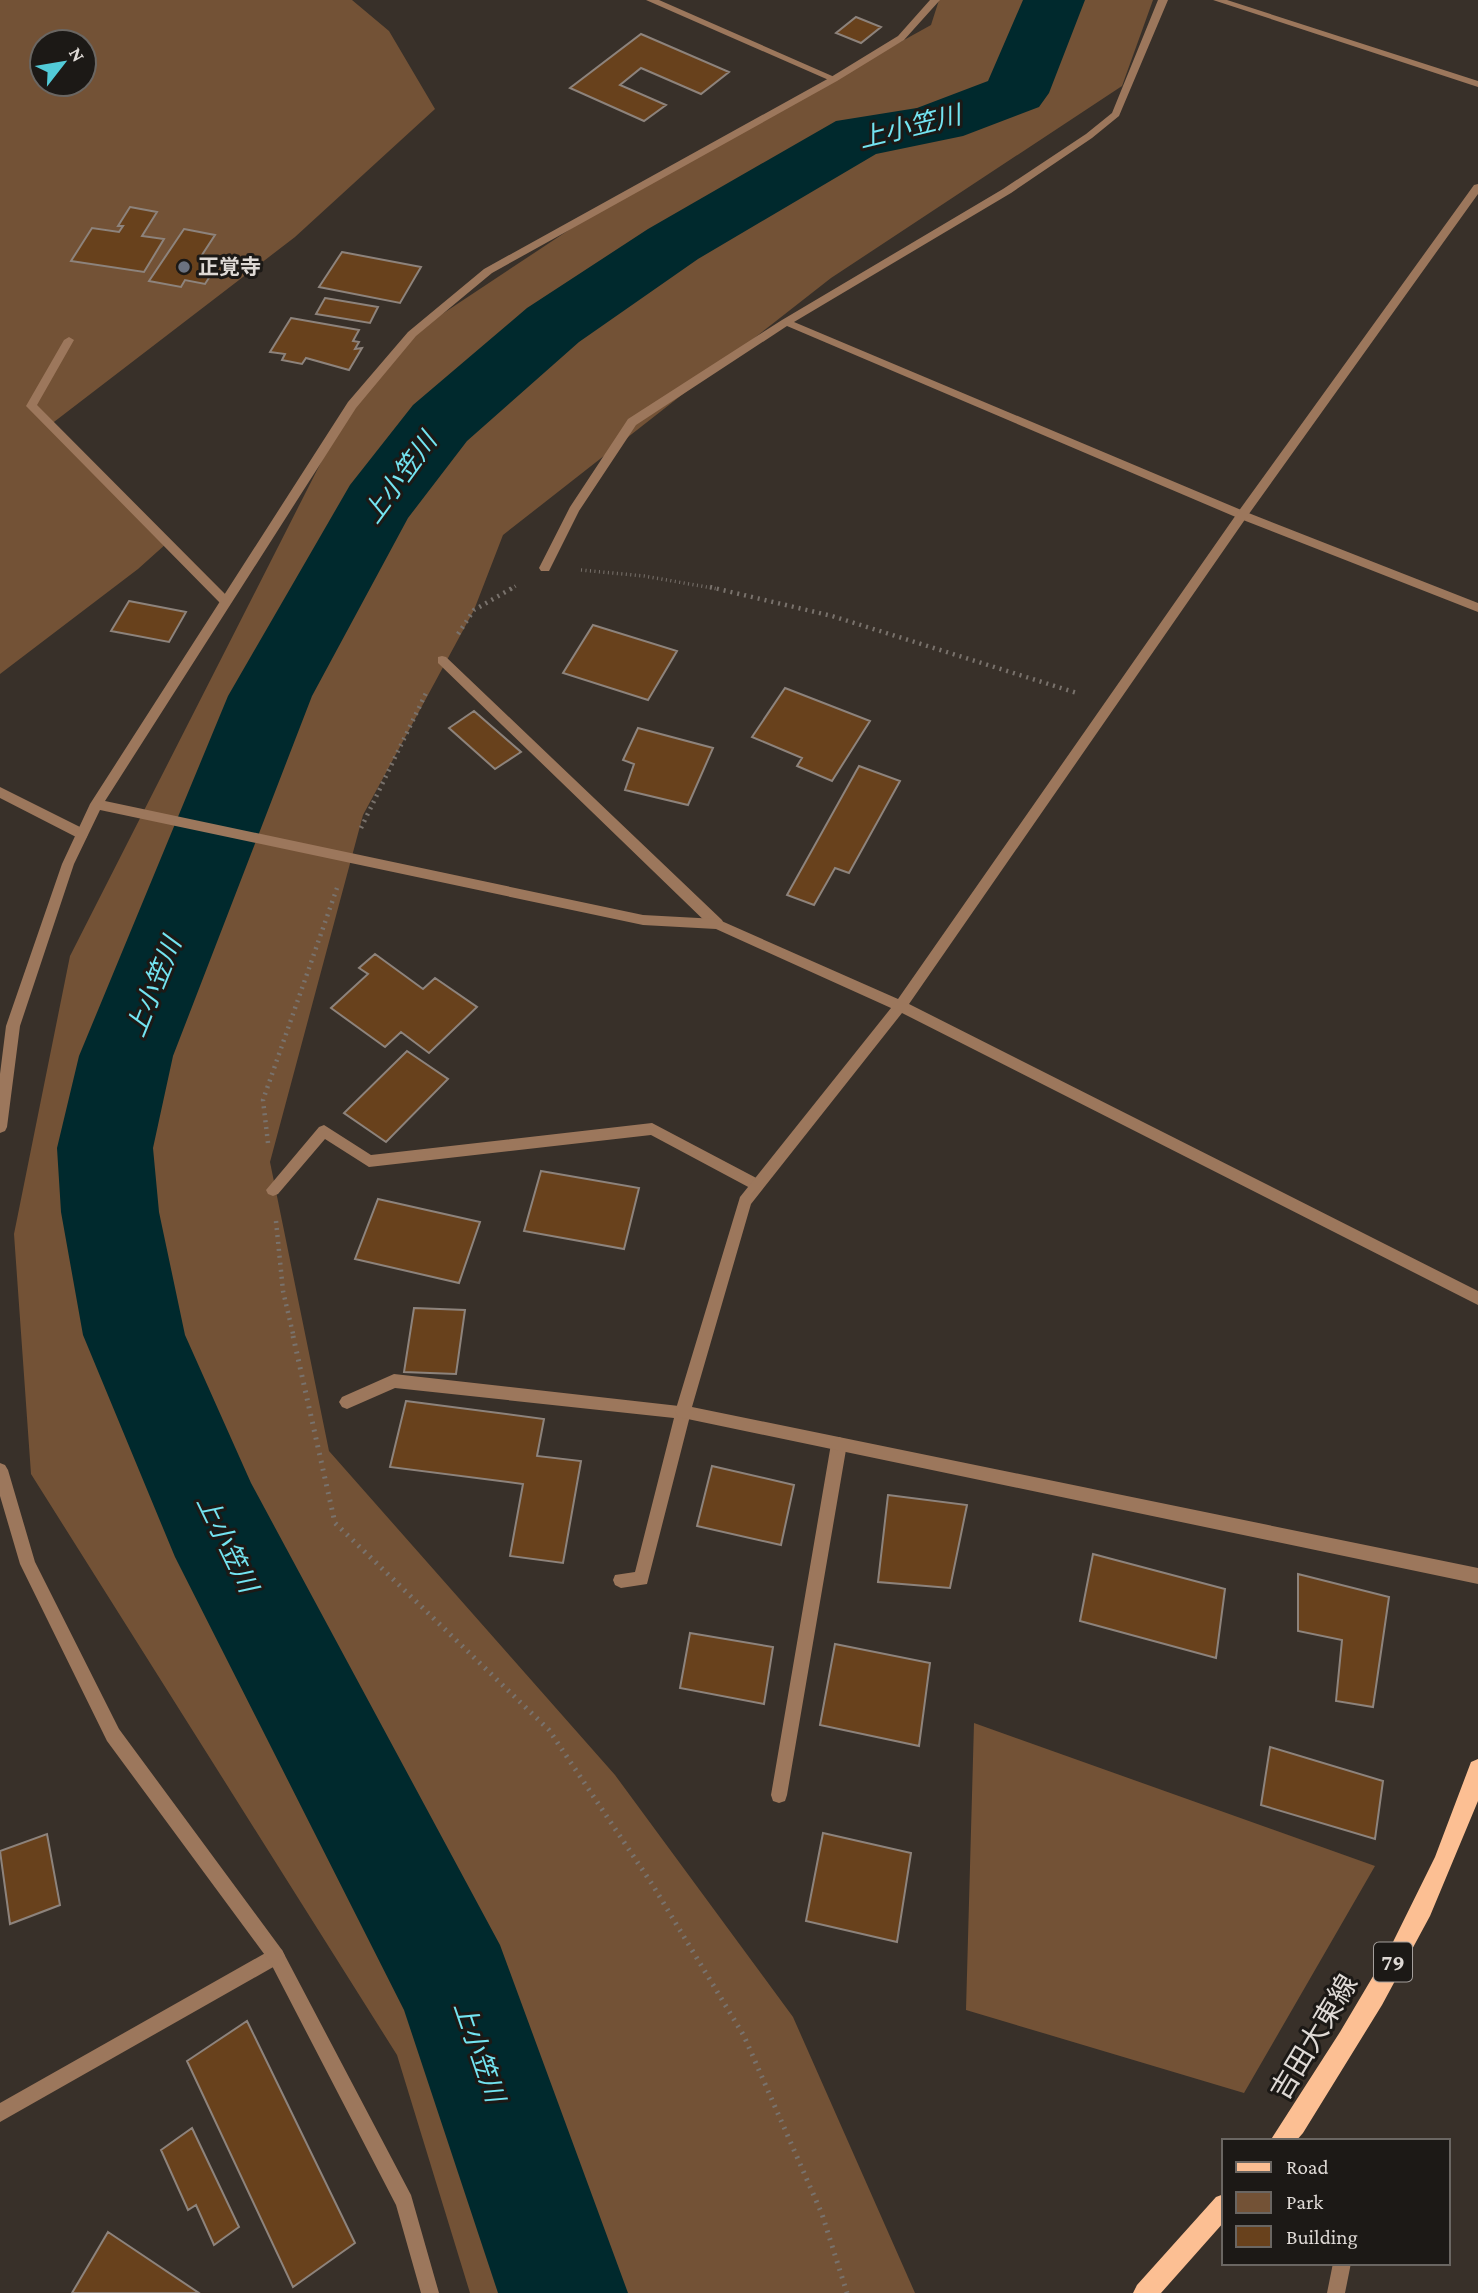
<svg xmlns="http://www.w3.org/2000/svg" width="1478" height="2293" font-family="'Crimson Pro','Noto Sans JP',serif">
<rect width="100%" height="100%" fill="#383029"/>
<!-- green -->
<path fill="#735236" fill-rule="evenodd" d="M0 0H352L389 31 435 109 295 237 50 425 167 543 138 569 0 674ZM42 42H84V84H42Z
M939 0H1153L1122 86 831 278 503 535 474 610 363 815 270 1162 329 1451 615 1775 793 2017 915 2293H470L397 2055 31 1474 14 1234 70 956 339 427 412 334 605 206 931 25Z
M974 1723 1375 1866 1244 2093 966 2010Z"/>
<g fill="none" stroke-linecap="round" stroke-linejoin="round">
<!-- river -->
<path fill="#00292d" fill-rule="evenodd" d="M1023 0H1085L1049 93 1039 107 963 136 876 154 698 259 579 342 467 441 408 518 312 696 173 1056 153 1148 159 1212 185 1335 251 1483 500 1945 628 2293H498L404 2010 175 1557 83 1335 61 1212 57 1148 79 1056 228 696 350 485 413 405 527 308 648 229 836 121 917 108 988 81Z"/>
</g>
<!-- building -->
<path fill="#68411c" stroke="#8d837c" stroke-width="2" d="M856 17 881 27 861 43 836 33Z
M641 34 729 72 701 94 641 68 620 85 666 105 644 121 570 88Z
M130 207 157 212 142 236 164 239 144 272 71 261 92 228 119 232 123 226H118Z
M184 229 215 235 200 258 219 262 205 284 185 280 181 287 149 281Z
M342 252 421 267 400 303 319 287Z
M325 298 378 307 370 323 316 314Z
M291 318 359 330 353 341 359 342 355 349 362 348 349 370 306 358 302 364 282 360 285 354 270 352Z
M129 601 186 612 169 642 111 631Z
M593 625 677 651 648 700 563 673Z
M785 688 870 721 832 781 797 766 802 758 752 737Z
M474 711 521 752 495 769 449 728Z
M638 728 713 748 688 805 625 790 634 764 623 760Z
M859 766 900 781 849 873 835 868 814 905 787 895Z
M375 954 423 989 435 978 477 1007 429 1053 401 1032 385 1047 331 1008 368 974 359 968Z
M407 1051 448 1079 386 1142 344 1113Z
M541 1171 639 1188 624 1249 524 1231Z
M378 1199 480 1222 459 1283 355 1259Z
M414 1308 465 1310 456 1374 404 1372Z
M406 1401 544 1419 537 1456 581 1461 563 1563 510 1556 523 1484 390 1467Z
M712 1466 794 1485 781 1545 697 1526Z
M888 1495 967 1505 950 1588 878 1582Z
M1093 1554 1225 1589 1216 1658 1080 1621Z
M1298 1574 1389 1597 1373 1707 1336 1701 1342 1640 1298 1631Z
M690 1633 773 1647 764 1704 680 1688Z
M835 1644 930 1663 919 1746 820 1725Z
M1270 1747 1383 1781 1375 1839 1261 1805Z
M823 1833 911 1853 897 1942 806 1921Z
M47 1834 60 1905 10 1924 0 1851Z
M247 2021 355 2243 293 2287 187 2061Z
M192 2128 239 2227 214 2245 196 2205 188 2210 161 2150Z
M108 2232 199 2293H72Z"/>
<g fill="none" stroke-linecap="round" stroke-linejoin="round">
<!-- path-far2 -->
<path stroke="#79726c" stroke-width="3.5" stroke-dasharray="1 3.5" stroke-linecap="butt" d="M581 570 644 576 718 589
M511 589 517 585"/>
<!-- path-far1 -->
<path stroke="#79726c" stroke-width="4.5" stroke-dasharray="2 5" stroke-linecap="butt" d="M710 587 832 616 1077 693
M458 634 474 610 514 587
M361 828 427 691
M268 1143 263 1100 337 888
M276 1221 283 1291 294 1338"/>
<!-- path -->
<path stroke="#79726c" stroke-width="5" stroke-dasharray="2 6" stroke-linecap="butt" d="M293 1336 335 1523 549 1730 652 1884 744 2036 822 2214 847 2293"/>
<!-- service -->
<path fill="#9c775c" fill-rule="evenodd" d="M646 0H659L839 79 831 81Z
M1158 0H1168L1119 116 1092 138 1011 193 794 322 1246 512 1478 603V612L1238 518 787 326 636 425 579 511 549 571H541L539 568 570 507 628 419 782 320 1003 189 1086 134 1112 113Z
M1213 0H1227L1478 81V87Z
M69 337 74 340 37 405 230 599V605H222L26 406 64 340Z
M442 656 446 657 722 920 724 924 722 928H712L438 663V657Z
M0 787 86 830 88 834 86 838H78L0 798Z
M652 1123 762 1181 764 1185 762 1189 757 1191 752 1189 651 1135 369 1167 325 1139 278 1194 273 1196 268 1194 266 1190 319 1127 324 1125 371 1155Z
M394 1374 688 1407 691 1412 647 1584 621 1588 615 1585 613 1580 615 1575 635 1572 674 1418 395 1388 347 1409 342 1407 339 1402 342 1397Z
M839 1437 844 1439 847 1444 787 1795 785 1801 779 1803 773 1801 771 1795 831 1444 834 1439Z
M276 1947 282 1950 285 1956 282 1962 0 2122V2103Z
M1333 2263H1351L1345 2293H1327Z"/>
<!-- minor -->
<path fill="#9c775c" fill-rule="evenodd" d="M930 0H940L904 40 837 81 492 273 416 336 356 408 105 801 643 915 717 919 898 999 1238 512 1474 185 1478 184V194L1246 518 909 1004 1478 1291V1305L902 1013 751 1204 692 1407 1478 1568V1584L678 1417 675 1412 740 1197 891 1008 716 929 643 925 100 810 74 864 20 1026 7 1127 5 1131 0 1133V1074L6 1026 62 864 90 804 348 402 408 332 484 269 831 77 898 36Z
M0 1463 5 1465 8 1470 35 1562 119 1729 282 1950 411 2195 439 2293H421L396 2205 270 1962 107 1741 20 1564 0 1496Z"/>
<!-- primary -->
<path fill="#fcbf93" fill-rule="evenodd" d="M1478 1759V1801L1430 1916 1382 2005 1303 2133 1296 2141H1270L1340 2032 1391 1946 1435 1857 1471 1762Z
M1224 2194V2222L1161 2293H1133L1137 2285 1216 2197Z"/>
</g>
<!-- markers -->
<circle fill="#6b7280" stroke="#1c1916" stroke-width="2.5" cx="184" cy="267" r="7"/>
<g text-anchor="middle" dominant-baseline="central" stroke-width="6" stroke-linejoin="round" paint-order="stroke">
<!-- far-poi labels -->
<g font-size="21" font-weight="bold" fill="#ded9d5" stroke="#1c1916" text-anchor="start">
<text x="198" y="267">正覚寺</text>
</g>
<!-- shield labels -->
<rect fill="#1c1916" stroke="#a49f9c" stroke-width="2" x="1374" y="1942.5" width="38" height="39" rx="5"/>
<g font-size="23" font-weight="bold" fill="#ded9d5">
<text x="1393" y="1962">79</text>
</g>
<!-- water labels -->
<g font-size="26" font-style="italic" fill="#73e4f1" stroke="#1c1916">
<text transform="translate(910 127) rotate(-14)">上小笠川</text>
<text transform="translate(400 478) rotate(-54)">上小笠川</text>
<text transform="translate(154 987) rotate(-68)">上小笠川</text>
<text transform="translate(227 1544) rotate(64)">上小笠川</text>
<text transform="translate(479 2052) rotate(71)">上小笠川</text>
</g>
<!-- near-street labels -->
<g font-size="28" fill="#ded9d5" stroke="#1c1916">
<text transform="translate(1314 2037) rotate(-59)">吉田大東線</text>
</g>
</g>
<!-- legend -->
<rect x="1222" y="2139" width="228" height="126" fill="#1c1916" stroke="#6a6662" stroke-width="2"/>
<rect x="1236" y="2162" width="35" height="10" fill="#fcbf93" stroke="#6a6662" stroke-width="2"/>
<text x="1286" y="2174" font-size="21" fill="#ded9d5">Road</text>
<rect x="1236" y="2192" width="35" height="21" fill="#735236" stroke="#6a6662" stroke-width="2"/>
<text x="1286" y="2209" font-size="21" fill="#ded9d5">Park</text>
<rect x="1236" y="2226" width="35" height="21" fill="#68411c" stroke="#6a6662" stroke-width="2"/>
<text x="1286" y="2244" font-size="21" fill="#ded9d5">Building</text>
<!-- north arrow -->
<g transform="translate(63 63) rotate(59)"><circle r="33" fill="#1c1916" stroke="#6a6662" stroke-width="2"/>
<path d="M0-5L12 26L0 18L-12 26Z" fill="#52cbd8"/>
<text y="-10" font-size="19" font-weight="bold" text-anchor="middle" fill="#ded9d5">N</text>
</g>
</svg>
